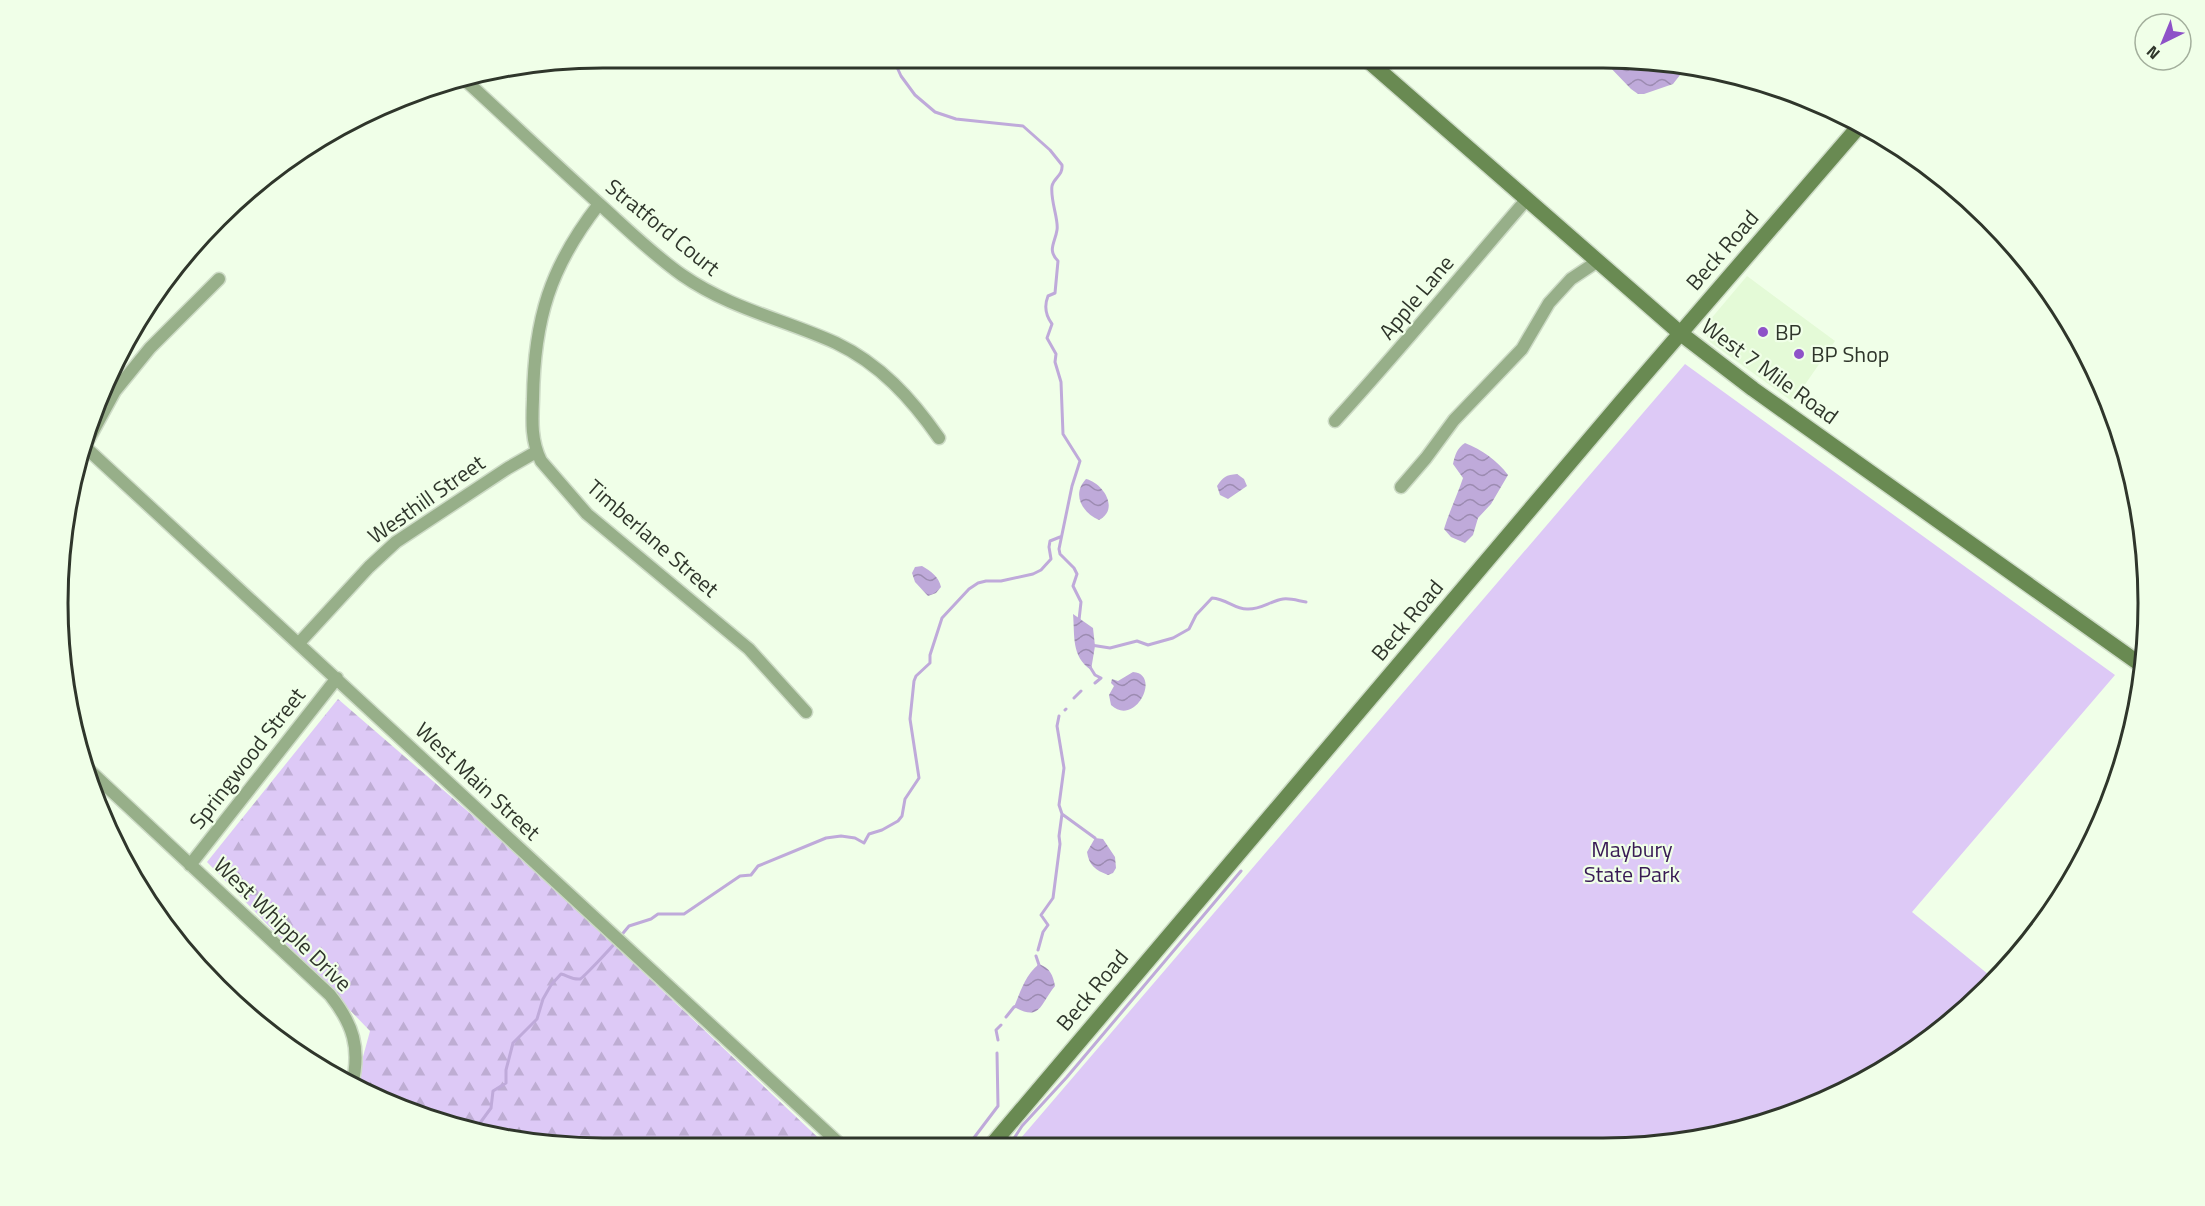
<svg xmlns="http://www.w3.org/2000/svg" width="2205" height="1206" font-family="'Titillium Web',sans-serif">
<defs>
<pattern id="forest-firs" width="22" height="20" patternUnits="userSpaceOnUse" patternTransform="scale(1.5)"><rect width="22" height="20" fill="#ddc9f6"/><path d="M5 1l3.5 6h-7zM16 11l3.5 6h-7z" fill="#beadd3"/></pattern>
<pattern id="water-waves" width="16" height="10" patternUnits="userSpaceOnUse" patternTransform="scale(1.5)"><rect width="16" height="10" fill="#bfaada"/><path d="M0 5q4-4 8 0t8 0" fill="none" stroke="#9c8bb1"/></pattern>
</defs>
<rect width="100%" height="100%" fill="#f0ffe8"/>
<!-- built -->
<path fill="#e4fad7" d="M1747 276 1835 341 1793 402 1710 342 1706 335 1704 327Z"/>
<!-- forest -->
<path fill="url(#forest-firs)" d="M338 699 522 858 828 1147 568 1148 461 1130 355 1086 370 1031 207 862Z"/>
<!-- green -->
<path fill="#ddc9f6" d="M1685 364 2115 675 1912 912 1994 979 1906 1057 1811 1108 1673 1144 1014 1146Z"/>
<!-- water -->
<path fill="url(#water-waves)" d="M1598 58H1637L1687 66 1673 84 1644 94H1638L1631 89 1605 62Z
M1465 443C1482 450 1497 460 1508 475L1491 504 1478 518 1473 535 1465 543 1451 537 1444 529C1449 512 1457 496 1463 478L1453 464C1455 455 1457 448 1465 443Z
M1237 474 1244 479 1247 486 1228 499 1220 495 1217 486C1223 477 1226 475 1237 474Z
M1086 479C1103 483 1120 509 1099 520 1083 513 1071 495 1086 479Z
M922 566C931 571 939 577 941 587L936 593 928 596 915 582 912 573 915 567Z
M1073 614 1093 628 1095 646 1091 670C1071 656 1075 636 1073 614Z
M1133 672C1162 674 1135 728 1111 705L1109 695 1114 686 1111 683 1112 679 1118 681Z
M1095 838 1103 839 1115 857 1116 868 1113 873 1108 875C1095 870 1089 865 1087 852Z
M1039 964C1050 968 1053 975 1055 986 1040 1004 1041 1022 1014 1007 1021 991 1025 975 1039 964Z"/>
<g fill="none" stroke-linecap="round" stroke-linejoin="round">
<!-- stream -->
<path stroke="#bfaada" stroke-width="3" d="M902 57 898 60 896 65 901 76 915 95 935 112 956 119 1023 126 1050 150 1062 165C1063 176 1054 177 1052 186 1050 200 1059 220 1057 230 1055 243 1047 250 1058 261L1055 293 1048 296C1044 306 1046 316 1052 324L1047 338 1056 354 1055 362 1061 382 1063 434 1080 461 1072 486 1059 549 1060 554 1074 568 1077 574 1073 586 1081 602 1079 620
M1091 645 1110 648 1137 641 1148 645 1173 638 1189 629 1196 615 1212 598C1227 599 1234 609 1247 609 1260 610 1270 601 1283 599 1291 598 1299 601 1306 602
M1090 667 1095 675 1101 678 1095 683
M1074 698 1081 691
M1065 710 1066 709
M1062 814 1095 838
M619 938 629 926 651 919 658 914H684L740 876 751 875 758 866 826 838 841 836 855 838 864 843 869 834 882 830 898 821 902 816 905 799 919 778 910 719 914 681 916 676 930 663V655L942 618 969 589 978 583 986 581H1001L1033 574 1041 570 1051 559 1049 547 1050 541 1060 537
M1038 950 1043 932 1048 925 1041 915 1053 898 1060 844 1059 836 1062 814 1059 805 1064 768 1057 726 1059 716
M1036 956 1039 965
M1006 1017 1014 1007 1017 1006
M998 1040 996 1030 1001 1025
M484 1134 480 1123 491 1108 493 1091 506 1083V1070L513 1043 537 1019 543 999 551 985 561 974C567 975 572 980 580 979 583 978 611 948 615 943
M1009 1146 1022 1126 1067 1077 1241 871
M967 1147 998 1106 997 1053"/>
<!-- street casing -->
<g stroke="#cddbc6" stroke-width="15">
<path id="street" d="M465 80C512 123 558 167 606 210 630 232 655 256 682 275 731 309 783 319 836 343 880 364 911 398 939 438
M599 204C550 267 534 319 533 399 532 421 531 441 541 461L587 514 749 649 806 712
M1335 421C1401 349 1463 273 1527 199
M83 445 843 1147
M85 446 115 391 150 348 219 279
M1401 487 1426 458 1454 420 1522 349 1549 303 1571 279 1598 261
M299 643 369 567 396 542 508 468 536 452
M89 770 330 995C353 1024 361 1048 352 1085
M190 865 337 678"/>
</g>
<!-- secondary casing -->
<g stroke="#cddbc6" stroke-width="18">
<path id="secondary" d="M1365 58 1680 333 1753 389 2144 667
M990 1147 1622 401 1861 124"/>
</g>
<!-- street -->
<use href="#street" stroke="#97af89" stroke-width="12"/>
<!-- secondary -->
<use href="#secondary" stroke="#698a52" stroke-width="15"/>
</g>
<!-- markers -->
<g fill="#8e52c8" stroke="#f0ffe8" stroke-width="2">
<circle cx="1763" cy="332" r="6"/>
<circle cx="1799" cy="354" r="6"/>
</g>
<g text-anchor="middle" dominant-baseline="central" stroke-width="4.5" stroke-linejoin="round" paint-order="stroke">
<!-- street labels -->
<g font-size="22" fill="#2f362b" stroke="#f0ffe8">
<text transform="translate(663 227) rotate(39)">Stratford Court</text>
<text transform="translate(1722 250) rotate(-49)">Beck Road</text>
<text transform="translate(1416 297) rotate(-50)">Apple Lane</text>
<text transform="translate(1770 371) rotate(36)">West 7 Mile Road</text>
<text transform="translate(426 499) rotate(-35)">Westhill Street</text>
<text transform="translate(653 538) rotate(41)">Timberlane Street</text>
<text transform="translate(1407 620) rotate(-50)">Beck Road</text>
<text transform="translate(247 758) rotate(-52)">Springwood Street</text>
<text transform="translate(478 781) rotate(43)">West Main Street</text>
<text transform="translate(283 924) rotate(44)">West Whipple Drive</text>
<text transform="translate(1092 990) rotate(-50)">Beck Road</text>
</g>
<!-- poi labels -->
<g font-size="22" fill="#2f362b" stroke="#f0ffe8" text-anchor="start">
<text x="1775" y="332">BP</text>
<text x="1811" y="354">BP Shop</text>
</g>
<!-- park labels -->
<g font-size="22" fill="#381a54" stroke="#f0ffe8">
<text x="1632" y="849">Maybury<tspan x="1632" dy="25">State Park</tspan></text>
</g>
</g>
<!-- crop -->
<path d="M0 0H2205V1206H0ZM603 68H1603A535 535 0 0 1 2138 603V603A535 535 0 0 1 1603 1138H603A535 535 0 0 1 68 603V603A535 535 0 0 1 603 68Z" fill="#f0ffe8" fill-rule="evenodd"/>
<path fill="none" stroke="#2f362b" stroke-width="3" d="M603 68H1603A535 535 0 0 1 2138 603V603A535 535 0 0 1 1603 1138H603A535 535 0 0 1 68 603V603A535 535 0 0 1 603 68Z"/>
<!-- north arrow -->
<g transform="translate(2163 42) rotate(223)"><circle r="28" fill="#f0ffe8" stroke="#a3af9c" stroke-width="1.5"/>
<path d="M0-4.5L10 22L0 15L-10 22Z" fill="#8e52c8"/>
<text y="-9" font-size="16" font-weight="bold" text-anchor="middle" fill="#2f362b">N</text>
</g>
</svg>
